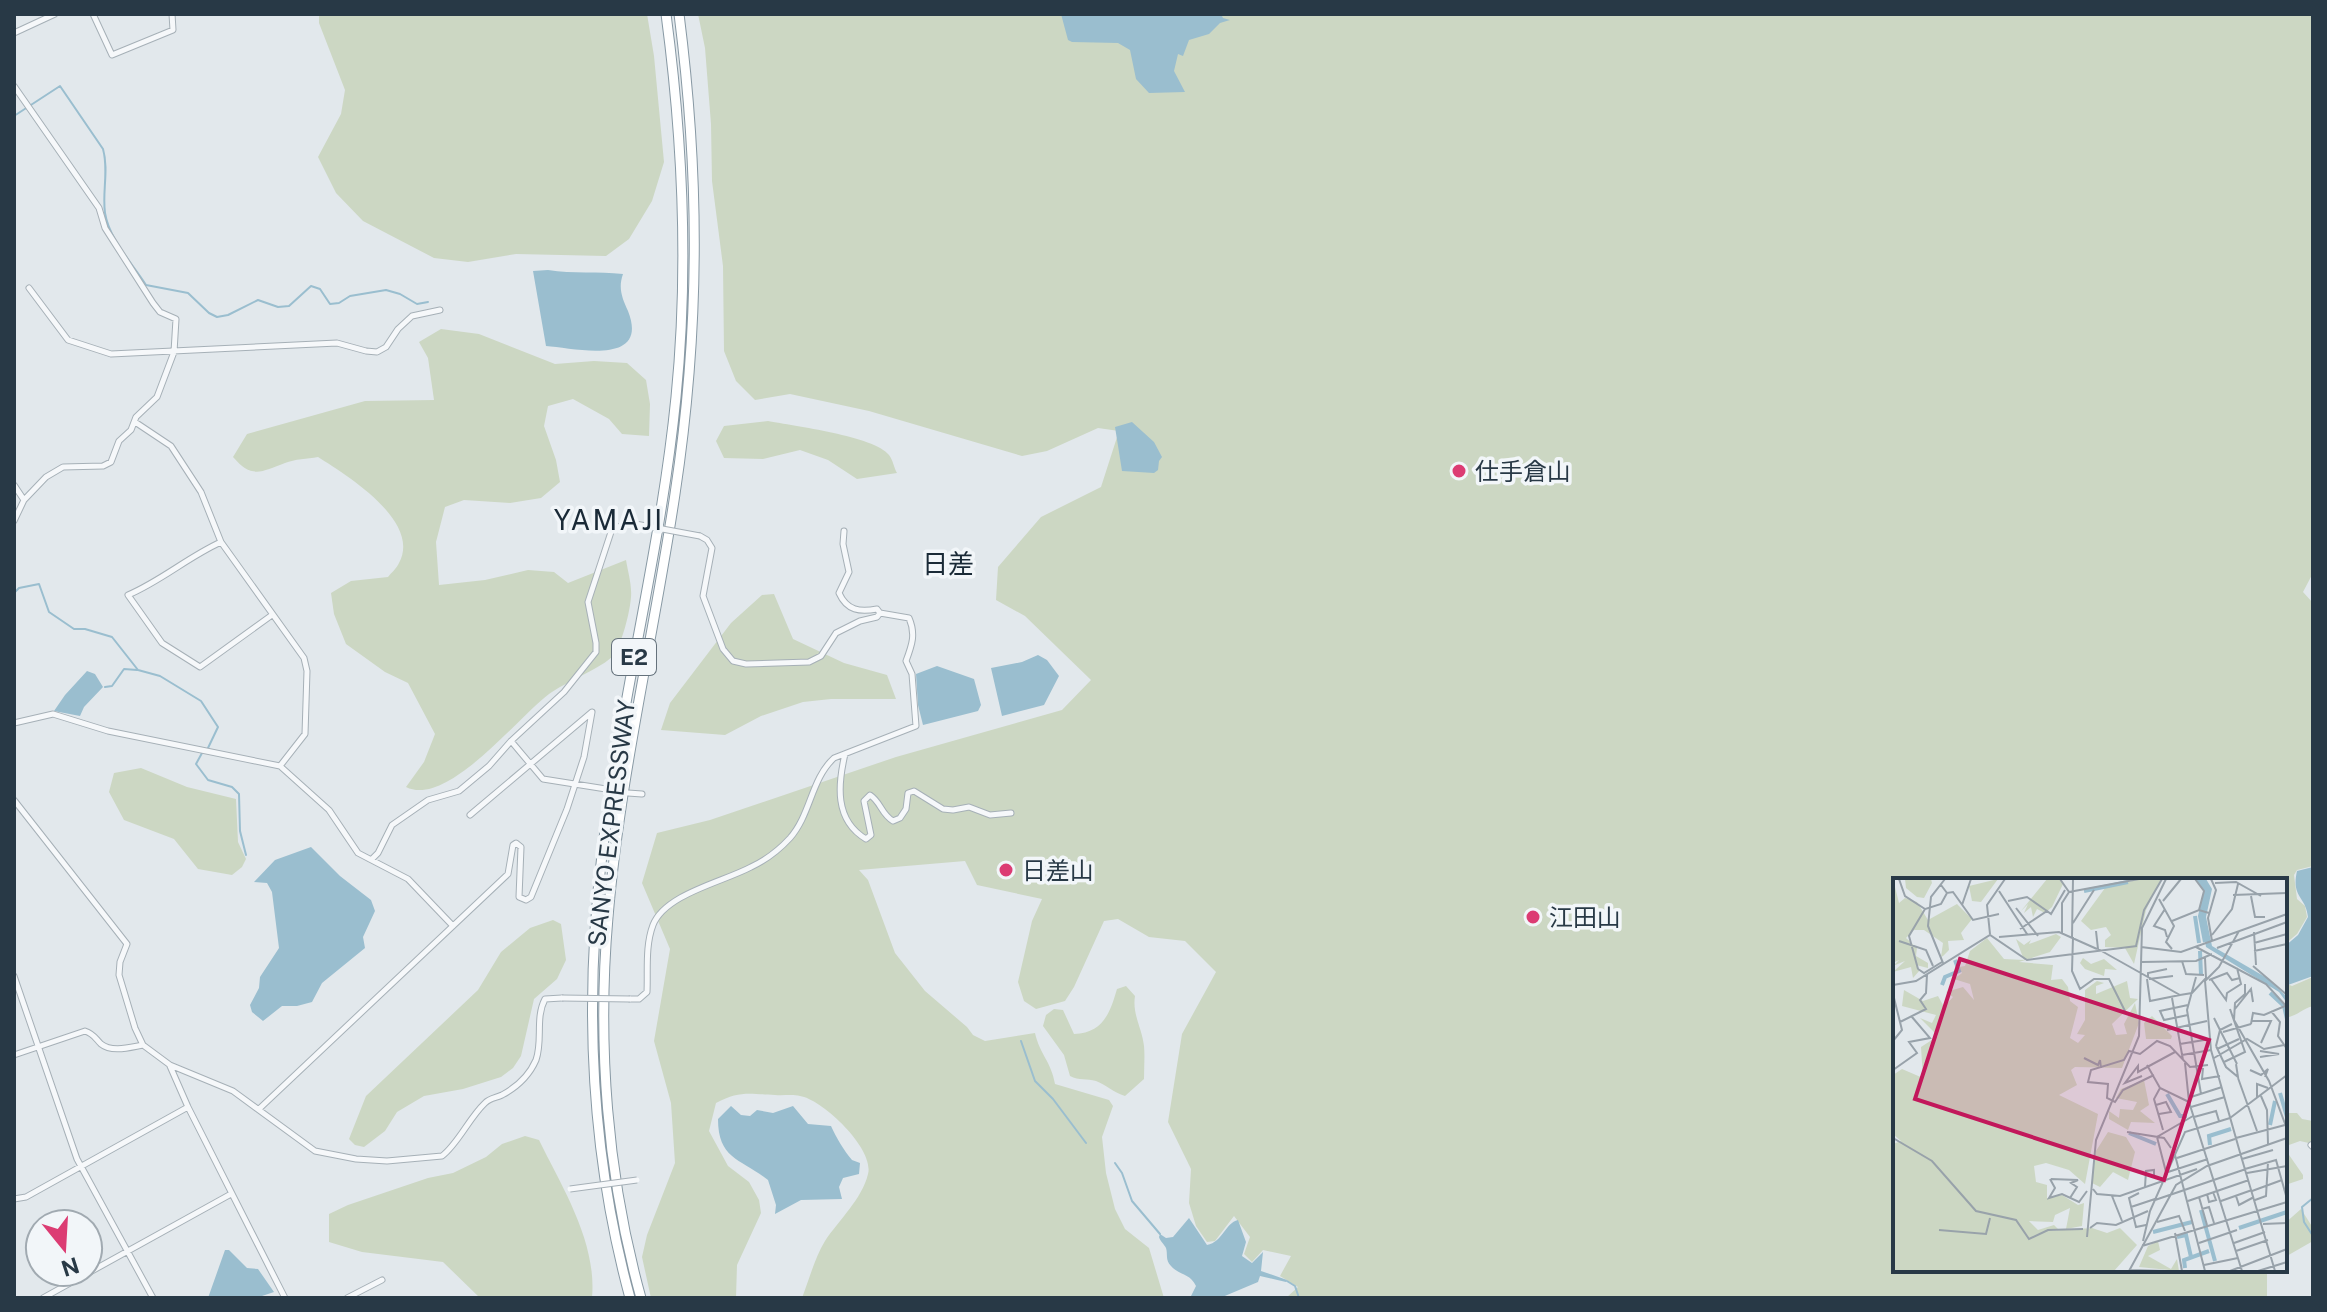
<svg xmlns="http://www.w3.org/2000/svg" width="2327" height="1312" font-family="'Public Sans','Noto Sans JP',sans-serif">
<rect width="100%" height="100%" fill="#e2e8ec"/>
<!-- green -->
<path fill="#ccd7c3" d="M319 14H647L654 56 664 162 652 201 629 239 606 256 516 254 468 262 434 258 363 221 336 193 318 157 341 114 345 90 319 23Z
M698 14H2313V573L2303 592 2313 603V866L2297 870 2294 875 2297 899 2305 906 2307 917 2297 934 2285 944V880H1895V1270H2267V1298H1286L1298 1287 1280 1276 1291 1256 1263 1250 1252 1262 1244 1254 1250 1237 1234 1216 1215 1241 1207 1242 1196 1226 1189 1203 1191 1169 1168 1122 1182 1034 1216 972 1185 941 1149 937 1118 919 1104 921 1074 987 1065 1001 1036 1009 1024 1001 1018 982 1032 921 1042 899 977 885 965 861 859 870 868 880 895 953 925 991 967 1027 973 1035 985 1041 1035 1033C1040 1055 1051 1061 1055 1084L1109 1100 1113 1106 1102 1137 1106 1173 1115 1209 1125 1229 1149 1248 1164 1298H802C809 1280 815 1257 825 1241 839 1220 862 1199 868 1174 875 1149 822 1099 800 1096 792 1094 783 1096 775 1095 750 1094 740 1090 716 1103L709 1131 728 1166 749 1182 759 1200 761 1213 737 1265 736 1298H651L642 1257 647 1235 675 1163 671 1103 654 1041 670 949 642 883 657 833 710 820 896 757 1062 710 1091 680 1025 616 996 600 998 567 1041 517 1101 487 1119 431 1098 428 1047 451 1022 456 869 411 790 394 755 400 736 381 724 351 723 266 712 181 711 124 705 48Z
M441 329 479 334 555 364 594 361 627 363 646 380 650 404 649 436 622 434 609 419 573 399 548 406 544 426 556 460 560 482 541 498 510 503 464 500 445 507 436 542 439 585 485 580 528 570 554 572 568 583 626 560C628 572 632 585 631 597 630 612 622 644 613 656 603 667 564 683 549 694 518 717 447 808 406 787L424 762 435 734 408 683 385 672 346 644 334 614 331 593 351 581 388 577C391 573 397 568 399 563 422 521 345 474 318 457 307 459 295 459 285 463 261 472 252 479 233 457L247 434 365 401 434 400 428 358 419 342Z
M768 421C793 426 875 436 889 455 893 460 894 468 897 473L857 479 828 460 800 450 763 459 724 458 716 441 724 426Z
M774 594 793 639 844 663 887 675 896 699H831L803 702 761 716 725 735 661 730 670 703 731 623 762 595Z
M141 768 187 787 236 799 238 842 246 859 242 867 232 875 198 869 174 839 124 820 109 792 114 773Z
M553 920 561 924 566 960 557 979 534 999 521 1056 513 1068 501 1077 463 1089 424 1096 397 1112 385 1131 364 1147 355 1145 349 1139 366 1096 478 990 501 952 530 928Z
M2313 977V1006C2301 1009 2300 1015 2285 1018V983L2292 986Z
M1126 986 1135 996C1132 1014 1142 1028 1144 1046 1145 1057 1144 1068 1144 1079L1125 1096C1114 1093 1105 1084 1096 1081 1087 1078 1079 1081 1070 1076L1064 1055 1043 1026 1046 1015 1054 1009 1063 1010 1074 1034C1103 1033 1110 1013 1117 989Z
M2285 1113H2297L2302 1119 2313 1121V1144L2300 1141 2289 1145 2287 1152 2303 1175V1179L2285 1185Z
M525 1136 539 1140C563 1189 597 1242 592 1298H480L443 1262 362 1252 329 1242V1214L348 1205 428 1178 453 1173 486 1157 502 1144Z
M2301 1209 2313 1228V1241L2285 1257V1223Z"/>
<!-- water -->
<path fill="#9abecf" d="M1061 14H1221L1223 18 1230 20 1220 23 1209 34 1189 40 1183 56 1178 54 1174 71 1185 92 1149 93 1136 79 1130 50 1118 43 1072 42 1068 40Z
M548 270C573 274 598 271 623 274 618 288 622 298 628 311 650 367 574 348 546 346L533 271Z
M1132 422 1154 442 1162 457 1159 461 1158 470 1154 473 1122 471 1115 427Z
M1038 655 1047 660 1059 676 1044 705 1002 716 991 668 1022 662Z
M937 666 974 679 981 705 978 711 923 725 918 705 916 674Z
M87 671 95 674 103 687 84 707 80 716 54 711 65 695Z
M311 847 340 876 371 900 375 911 363 937 365 948 322 983 312 1002 297 1006H282L263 1021 252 1012 250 1005 259 988 260 977 279 948 272 892 267 883 254 882 275 860Z
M2313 867V976L2288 985 2285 982V946L2298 935 2308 917C2306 896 2291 898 2297 871Z
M731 1106 741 1115 750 1116 757 1110 773 1113 793 1106 808 1124 831 1126C837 1139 843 1149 852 1160L860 1163 859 1174 843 1178 839 1187 842 1199 801 1200 775 1214 776 1205 768 1180C742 1159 718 1160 718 1119Z
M1189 1218 1207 1245C1223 1242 1225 1223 1238 1220L1246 1242 1242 1256 1252 1263 1263 1252 1261 1271 1287 1280 1286 1282 1260 1276 1258 1282 1220 1298H1190L1196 1286C1190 1273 1180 1276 1171 1266 1165 1260 1168 1254 1166 1248 1164 1244 1160 1241 1159 1237L1160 1234 1166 1238 1173 1237Z
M225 1250H229L247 1268 258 1269 274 1292 256 1298H208Z"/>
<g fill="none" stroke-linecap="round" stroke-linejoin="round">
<!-- stream -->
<path stroke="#9abecf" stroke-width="2" d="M14 116 60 86 103 149C109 170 102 192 105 213 109 239 132 263 146 285L188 293 209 313 217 317 228 315 258 300 278 307 289 306 311 286 320 289 330 304 339 303 350 296 386 290 400 294 417 304 428 302
M14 593 19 588 39 584 49 612 74 629H85L112 637 138 670 160 676 201 701 218 727 208 748
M105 687 112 686 124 669 137 670
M202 753 196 764 208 780 232 787 239 794 240 831 246 855
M1021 1041 1035 1081 1053 1099 1086 1143
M1115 1163 1122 1173 1132 1201 1160 1234
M2313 1198 2302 1207 2304 1222 2313 1236
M1287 1281 1295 1286 1299 1298"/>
<!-- street casing -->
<g stroke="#a6b0b7" stroke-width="7">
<path id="street" d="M93 14 112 55 173 30 172 14
M14 33 55 14
M14 86 99 208 105 228 153 303 160 312 176 319 174 352 157 397 136 417 131 430 119 441 111 462 103 466 63 467 46 477 24 500 14 521
M29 288 68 340 111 354 337 343 366 351 377 352 386 347 398 329 412 316 440 310
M135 422 171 446 201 492 221 542 304 658 307 671 305 734 280 766
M14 485 24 500
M700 536 707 540 712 548 703 596 723 649 733 661 746 664 809 662 821 656 836 633 860 621 877 617 880 613
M221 542C188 557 161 581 128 595L162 643 200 667 272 615
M14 723 53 714 108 731 280 766 329 810 358 853 408 879 453 926
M511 741 543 779 606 789
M845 754C838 784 834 820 866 839L871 835 864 801 870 795C881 802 881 814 893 821L900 818 906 809 908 793 914 791 943 809 953 810 969 807 990 815 1011 813
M628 793 642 794
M14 800 127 944 120 962 119 975 135 1028 143 1045 170 1065 233 1091 315 1151 356 1159 387 1161 442 1156C458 1144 469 1118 485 1103 490 1098 496 1098 502 1095 517 1087 529 1076 536 1060 543 1040 535 1018 545 999L562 998
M372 859 378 853 392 825 428 800 459 791 489 766 511 741 564 692 596 652V643L588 602 612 529 630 523
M14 976 77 1159 153 1298
M630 999H639L647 992C648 971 645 946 653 925 665 894 723 882 751 867 766 860 779 850 790 838 811 814 811 779 834 758L916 726 912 674 906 661C912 645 916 634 909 618L880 613 877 609C860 612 847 611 839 593L849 572 843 544 844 531
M14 1055 85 1031C94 1034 95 1038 101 1044 112 1053 131 1047 143 1045
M170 1066 188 1107 285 1298
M259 1109 508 874 513 845 516 843 521 847 519 897 526 900 531 897 567 809 584 757 592 712 470 815
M2311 1145 2313 1147
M14 1199 26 1197 188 1107
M43 1298 231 1194
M347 1298 382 1280"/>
</g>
<!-- highway casing -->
<g stroke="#8899a4" stroke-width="11">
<path id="highway" d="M630 1298C590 1151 584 997 603 846 622 696 661 548 676 397 689 268 683 142 666 14
M641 1298C607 1176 597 1044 608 917 620 775 654 635 675 494 700 329 700 178 679 14"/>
</g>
<!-- street -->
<use href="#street" stroke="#f6f8fa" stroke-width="5"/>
<!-- highway -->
<use href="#highway" stroke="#fff" stroke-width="9"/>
<!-- street-bridge casing -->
<g stroke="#a6b0b7" stroke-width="7" stroke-linecap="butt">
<path id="street-bridge" d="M630 523 700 536
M562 998 630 999
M570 1189 637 1180"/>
</g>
<!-- street-bridge -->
<use href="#street-bridge" stroke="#f6f8fa" stroke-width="5"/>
</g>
<!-- markers -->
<g fill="#dc3c73" stroke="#f2f6f9" stroke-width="3">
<circle cx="1459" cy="471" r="8"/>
<circle cx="1006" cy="870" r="8"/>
<circle cx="1533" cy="917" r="8"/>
</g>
<g text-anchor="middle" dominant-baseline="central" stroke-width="7" stroke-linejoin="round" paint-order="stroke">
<!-- shield labels -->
<rect fill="#f2f6f9" stroke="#65727c" stroke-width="2" x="612" y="639" width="44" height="36" rx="6"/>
<g font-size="22" font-weight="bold" fill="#283946">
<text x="634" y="657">E2</text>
</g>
<!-- poi labels -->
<g font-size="24" fill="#283946" stroke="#f2f6f9" text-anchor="start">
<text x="1475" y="471">仕手倉山</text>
<text x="1022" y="870">日差山</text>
<text x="1549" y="917">江田山</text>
</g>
<!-- street labels -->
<g font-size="24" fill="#283946" stroke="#f2f6f9">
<text transform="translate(611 823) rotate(-83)">SANYO EXPRESSWAY</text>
</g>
<!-- neighbourhood labels -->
<g font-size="26" fill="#1a2a37" stroke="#f2f6f9">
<text x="948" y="563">日差</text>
</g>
<!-- quarter labels -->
<g font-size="28" letter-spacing="2" fill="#1a2a37" stroke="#f2f6f9">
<text x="609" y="519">YAMAJI</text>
</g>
</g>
<!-- overview -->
<g transform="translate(1893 878)">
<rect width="394" height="394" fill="#e2e8ec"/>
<path d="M0 1 6 25 12 20 24 24 35 42 64 26 79 41 68 55 71 62 55 63 56 72 50 78 48 79 50 65 31 52H21L13 60 24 70 23 78 35 85V90L23 87 27 92 20 100 18 89 0 94 12 83 0 88 6 82 0 85ZM12 1H38L39 5 31 20 24 19 13 10ZM105 1 88 24 79 23 76 8ZM154 1H168L170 6 159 29 152 35 144 31 140 39 138 29 131 35 135 26 128 33ZM247 1H268L253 32 241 86 232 70 212 69V62L218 57 213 49 198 52 188 43 212 10ZM163 56 168 59 157 74 126 84 160 87 158 102 169 101 175 109 177 123 185 129 177 160 185 165 192 157 184 156 192 142V112L204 103 211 105 203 108V116L234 103 237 120 245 121 219 146 223 157 234 156 231 146 242 125 246 145 229 190 182 189 178 192 184 207 166 217 205 236 192 306 176 292 153 285 141 288 143 304 154 307V320L169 317 185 327 191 325 189 348 173 351 177 330 162 337 160 344 136 343 145 352 161 347 165 351 155 353 199 350 214 355 227 350 244 367 221 393H0V266L8 263 0 256V197L9 191 30 200 28 169 45 158 27 140 39 145 43 137 9 128 11 112 30 123 45 118 51 129 60 119 53 114 70 109 81 122 77 106 61 101 69 95 66 89 72 88 77 73 94 60 111 81 131 82 123 61 131 67 138 62 136 66ZM190 80 198 86 211 81 224 92 212 91 211 98 192 91 187 85ZM259 138 279 158 278 161H253L251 145ZM251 202 256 227 247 233 262 245 238 244 235 252 216 241V233L226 240 227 231 240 232 244 224 223 220 228 211ZM215 254 233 259 242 274 235 302 220 294 207 309 199 305 203 273ZM265 363 267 372 255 378 278 391 284 381 286 393 246 389 255 368Z" fill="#ccd7c3"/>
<path d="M307 1H313L319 11 313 39 319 68 374 100 394 119V125L386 114 313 69 308 38 314 14Z" fill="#9abecf"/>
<path fill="none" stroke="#9abecf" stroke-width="4" d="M305 1 313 13 307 38 312 64M191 13 235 4M302 38 306 65M307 73 308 97M49 107 52 99 66 93 62 82M377 115 391 128 394 141M387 215 394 239M274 216 287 238H294M377 247 382 223M236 255 263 266M317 267 316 258 338 251M308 332 322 383M346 350 394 334M260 354 299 344M284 359 293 357 298 379M292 390 291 382 316 373"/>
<path fill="none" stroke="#98a2aa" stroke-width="2" d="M6 1 12 18 32 31M167 1 176 14 169 25V55M302 1 311 13 306 32M318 1 323 12 315 40 319 63M322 5 343 4 368 18M48 7 54 15 60 14 80 42 106 36M106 13 134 56M176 14 246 1M340 17 394 15M358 18 362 39H372M266 21 281 48 273 64 279 71M115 23 134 19 154 33M270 23 288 1M69 27 78 1M123 30 145 58M272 31 261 48 272 52 274 59M279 43 306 32 316 35M180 45 201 12M127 51 154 33 158 36 172 12M203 53 205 71 287 117 299 115 313 100 312 80M346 53 326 89 312 103 318 172 348 278M361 54 363 87M97 56 94 27 112 1M319 57 339 31 345 6M106 59 166 54 204 71M179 59 180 1M180 59 179 93 187 111 201 101H216L232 133M6 63 33 72 40 88M361 65 394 56M243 68 251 32 269 1M248 69 288 74 394 36M303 69 373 106 394 129M324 70 394 44M361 73 394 66M289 83 293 96 311 97M249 84 303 83 319 76M50 85 35 48 38 19 52 1M360 88 394 117M25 91 16 58 32 31 48 26 54 15M25 91 31 95 49 84M303 99 294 132 308 216M255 100V95L274 91M254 101 257 123 287 117M256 101 280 98M318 101 333 122 334 115 348 106 344 90M316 102 334 95 339 102 347 100M352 106V116L342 125 341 142 376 203 394 251M0 107 23 103 97 57 134 82 244 68M0 116 9 152 0 163M279 120 290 182M295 127 267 133 271 142 295 137M342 131 358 111 360 124M378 133 387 144 385 158 394 171M321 140 344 186M358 143H378L368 165M7 144 33 131 27 122 33 115 34 97M358 146 360 135 371 137 392 128M274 152 314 143M330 154 358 146M287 166 317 161M323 168 333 189 345 199 343 186M323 168 327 152 339 146M324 171 346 161M289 177 318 172M367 179 386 176 367 173M191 180 205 187 207 182 208 190M321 180 354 161 371 171 391 167M331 184 352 174 337 131M292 185 296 224 349 393M254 187 267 210 296 224M310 190 309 201 327 198M0 192 24 175 16 164 37 160 19 139M357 192 368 197 375 191 372 199M261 197 230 212 222 224 214 220 215 206 195 204 198 192 231 182 236 173 247 176 264 163 277 168 297 189 315 187M249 198 232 205 245 188V194L282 174M345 200 364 253M267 210 261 221 270 252M368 218 374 232 375 266M298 219 329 209M364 220V206L375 210M263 227 273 224 278 234 266 236M298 229 332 219M301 239 323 233 326 243M337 240 394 197M234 254 271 260 278 270M0 260 39 283 83 333 123 342 136 361 155 352 190 351M343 260 392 247M282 277 312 393M348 278 382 393M284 280 342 261M349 281 380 272M352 291 383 282 394 321M273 294 264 259 300 238M275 294 315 281M354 295 394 288M157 301 162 310 156 320 169 316 186 324 194 313M158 301 185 302 178 305 184 309 177 320M252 309 253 293 261 292V299M200 311 204 316 227 318 304 291M359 313 389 302M246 315 236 320 243 349 253 347M314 316 316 324 323 322 320 314M219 318 229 343M343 318 346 327 361 319M306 319 314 347M262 322 353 291M362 322 373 318 375 284M295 323 356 302M328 323 359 312M238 329 262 321M309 331 316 329 321 345M264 344 286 338 292 353M370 346 394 345M197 350 204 345 223 347 255 333M46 352 93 356 97 340M282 355 289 393M194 359 203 262 246 158 249 50 273 1M250 363 257 333 292 254 337 240M306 365 344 352M341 365 372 354M249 368 394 324M343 373 375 362M311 387 345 380M238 392 272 393M236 393 283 307 314 288 394 260M337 393 394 371M365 393 394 384"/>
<path fill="#c2185b" fill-opacity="0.15" stroke="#c2185b" stroke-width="4" d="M67 81 316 162 271 302 22 221Z"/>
<rect width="394" height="394" fill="none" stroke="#283946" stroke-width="4"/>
</g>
<!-- border -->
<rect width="2327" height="1312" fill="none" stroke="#283946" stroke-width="32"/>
<!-- north arrow -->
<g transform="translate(64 1248) rotate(162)"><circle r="38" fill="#f2f6f9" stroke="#a1aab1" stroke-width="2"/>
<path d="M0-6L14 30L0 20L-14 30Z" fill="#dc3c73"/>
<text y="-12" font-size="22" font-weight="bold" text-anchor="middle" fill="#283946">N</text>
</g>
</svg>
